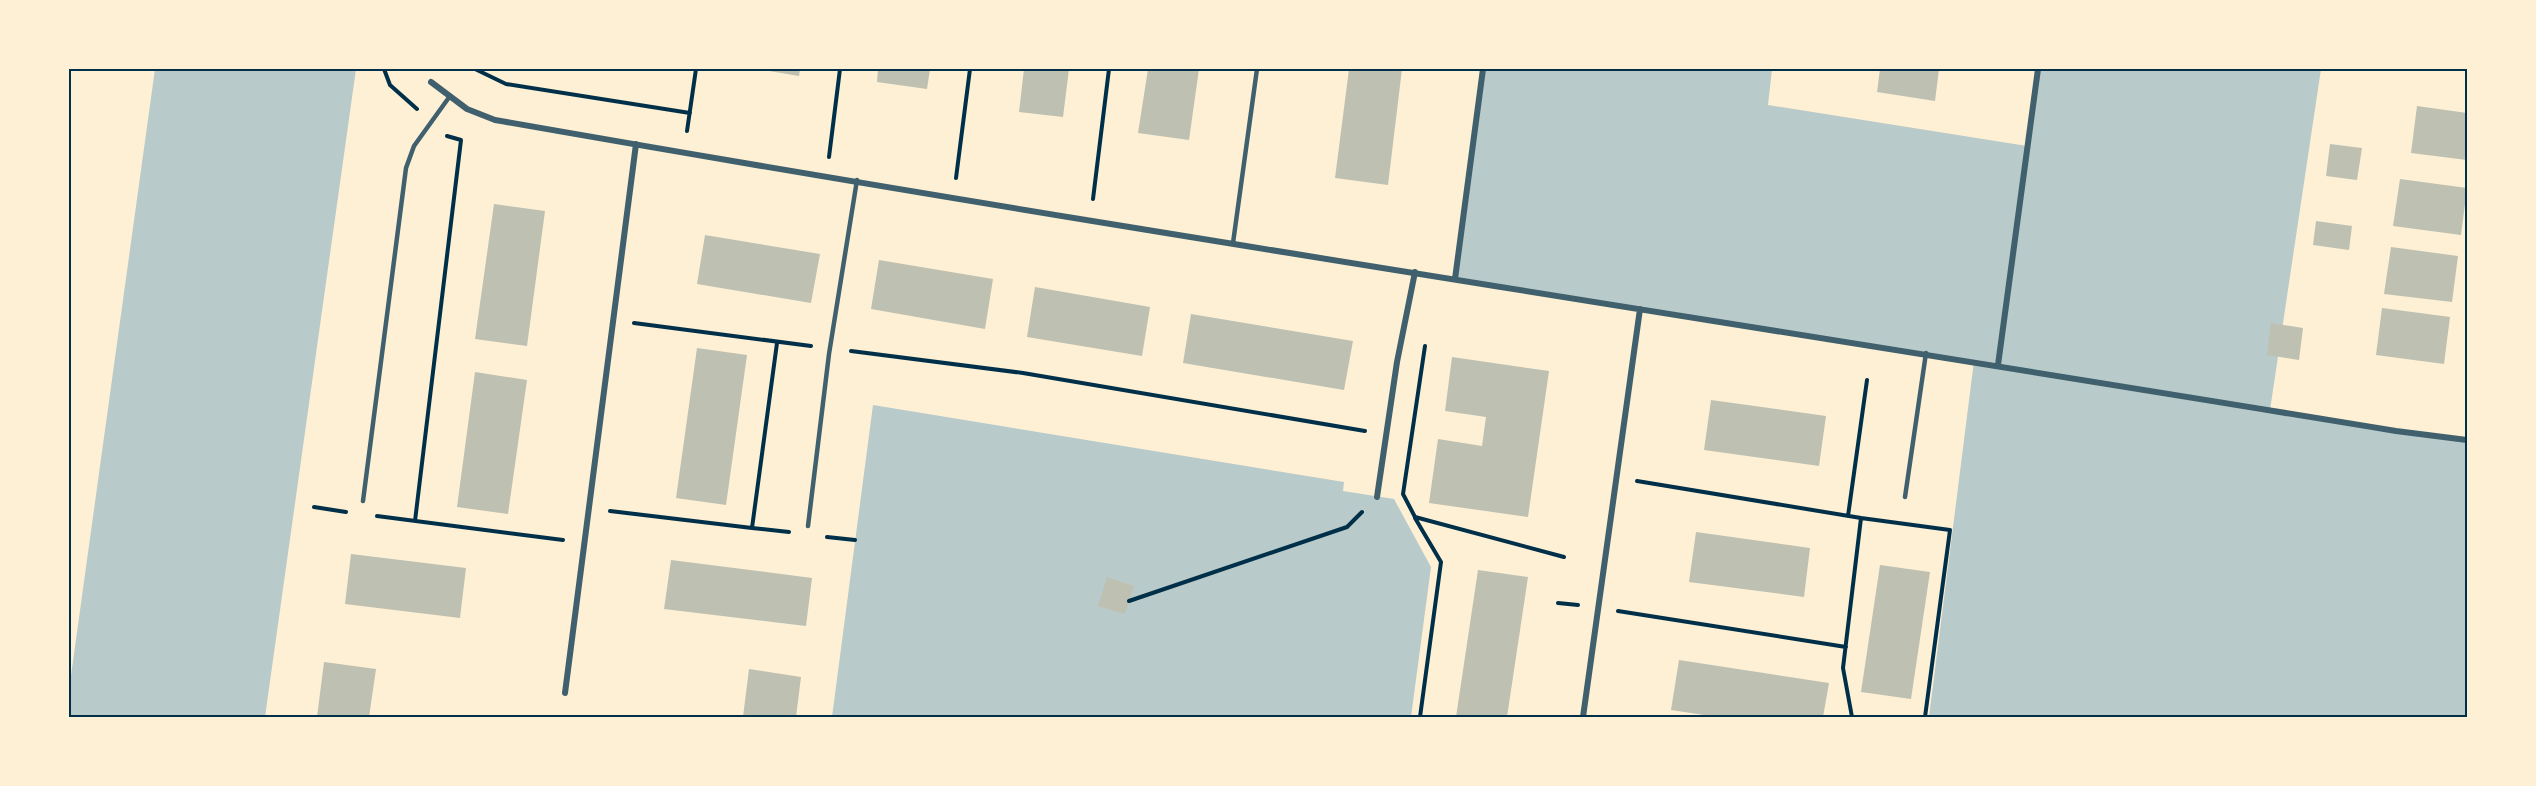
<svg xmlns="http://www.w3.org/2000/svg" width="2536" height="786" font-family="'Noto Sans',sans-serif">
<rect width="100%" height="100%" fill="#fdf0d5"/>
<!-- green -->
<path fill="#b9caca" d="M155 69H356L265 717H69V690Z
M1483 69H1772L1768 105 2027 146 2038 69H2321L2270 410 2467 440V717H1929L1974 361 1455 279Z
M873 405 1344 482 1343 491 1394 499 1431 567 1411 717H832Z"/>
<!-- building -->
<path fill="#bec0b2" d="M757 69H800L799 76Z
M878 69H930L927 89 877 82Z
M1024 69H1069L1063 117 1019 112Z
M1148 69H1199L1189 140 1138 133Z
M1349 69H1402L1388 185 1335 178Z
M1880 69H1939L1935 101 1877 92Z
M2417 106 2467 113V160L2411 153Z
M2330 144 2362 148 2357 180 2326 176Z
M2400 179 2467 188 2461 235 2393 226Z
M494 204 545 211 527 346 475 339Z
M2316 221 2352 226 2349 250 2313 245Z
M705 235 820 254 811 303 697 284Z
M2391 247 2458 256 2452 302 2384 294Z
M879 260 993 279 985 329 871 309Z
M1035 287 1150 307 1142 356 1027 337Z
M2382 308 2450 317 2444 364 2376 355Z
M1191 314 1353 341 1344 390 1183 363Z
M2271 323 2303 328 2299 360 2267 355Z
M697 348 747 355 726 505 676 498Z
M1452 357 1549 371 1528 517 1429 503 1438 439 1482 446 1486 417 1445 411Z
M475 372 527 380 508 514 457 507Z
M1711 400 1826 416 1819 466 1704 450Z
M1696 532 1810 548 1804 597 1689 582Z
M351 554 466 568 460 618 345 604Z
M671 560 812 578 806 626 664 609Z
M1880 565 1930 572 1911 699 1861 692Z
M1478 570 1528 577 1507 717H1456Z
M1107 577 1134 586 1125 614 1098 606Z
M1679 660 1829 683 1823 717H1717L1671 710Z
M324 662 376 669 369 717H317Z
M749 669 801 677 796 717H743Z"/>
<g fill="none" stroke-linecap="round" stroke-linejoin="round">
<!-- path -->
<path stroke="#003049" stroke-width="4" d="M384 69 390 85 417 109
M475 69 506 84 690 113
M687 131 696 69
M829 157 840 69
M956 178 970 69
M1093 199 1109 69
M634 323 811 346
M777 343 752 528 789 532
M1425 346 1403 494 1415 517 1564 557
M851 351 1023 373 1365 431
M1637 481 1861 518
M314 507 346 512
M610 511 752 528
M377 516 563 540
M1848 516 1867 380
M1415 518 1441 562 1420 717
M415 521 461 140 447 136
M827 537 855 540
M1129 601 1347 527 1362 512
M1558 603 1578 605
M1618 611 1846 647
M1852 717 1843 668 1861 518 1950 530 1925 717"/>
<!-- service -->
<path stroke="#3f606c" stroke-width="4.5" d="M1233 243 1257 69
M1905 497 1926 353
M363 501 406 168 414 146 450 96
M808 526 829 354 857 180"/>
<!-- minor -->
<path stroke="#3f606c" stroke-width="6" d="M431 82 467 109 495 120C1127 231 1763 327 2396 431L2467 440
M1455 279 1483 69
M1998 365 2038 69
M1377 497 1397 362 1415 272
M565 693 636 144
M1583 717 1640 309"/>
</g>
<!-- border -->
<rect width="2536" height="786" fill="none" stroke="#fdf0d5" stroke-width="141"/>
<rect x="70" y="70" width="2396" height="646" fill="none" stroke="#003049" stroke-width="2"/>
</svg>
